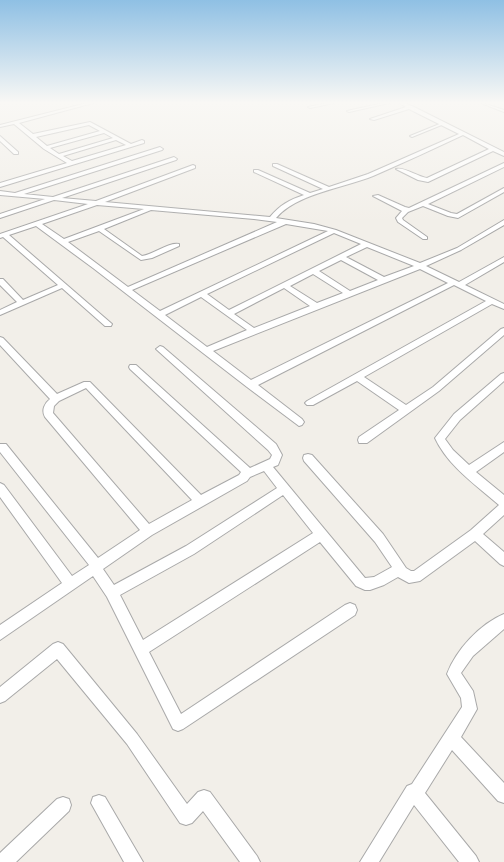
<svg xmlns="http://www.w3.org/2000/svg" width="504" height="862" font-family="'Roboto Condensed',sans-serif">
<rect width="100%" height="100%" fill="#f2efe9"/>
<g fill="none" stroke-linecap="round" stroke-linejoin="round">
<!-- lane casing -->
<g stroke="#a9a9a9" stroke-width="2">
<path id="lane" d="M481 103H483L504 110V112Z
M442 123 444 124 412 137 410 136Z"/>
</g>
<!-- street casing -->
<g stroke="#a9a9a9" stroke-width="2">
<path id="street" d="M87 103H93L19 123 33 134 90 122 131 144 142 140 144 141V143L0 187V183L67 163 44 149 14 124 0 127V125ZM89 125 100 131 47 146 36 137ZM104 133 113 138 59 154 50 148ZM116 140 126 145 72 161 63 156Z
M327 103H334L310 108 308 107Z
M383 103H389L349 112 347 111Z
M399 103H404L412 106 504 152V156L493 151 428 182 418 180 396 169C402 166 419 177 427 178L489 149 463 135C433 149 403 163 373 176 343 188 296 194 276 218L314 224 336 230 420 263 457 248 504 220V225L461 250 426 266 459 282 504 257V262L465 285 504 304V309L492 304 364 377 406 405 433 387 501 329 504 328V335L439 391 367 443H359L358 440 359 437 399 410 357 381 313 405H307L305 403 307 401 486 301 454 285 258 385 302 419 304 422 302 425 299 426 247 387 93 268 36 226 9 235 112 324 111 326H105L62 288 0 315V310L17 302 0 285V279H3L23 300 58 285 3 237 0 238V234L88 204 54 200 0 218V214L45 199 0 195V191L15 193 160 147 163 149 162 150 24 194 53 197 174 157 177 159 176 160 62 198 96 201 193 165 195 166V168L105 202 270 217C280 205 289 200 304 195L254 172V170H258L310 193 323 189 273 166V164H277L329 187 368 174 459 134 409 109 374 120 370 119 406 107ZM97 205 144 209 64 239 42 224ZM151 210 254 219 277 222 128 287 68 242 99 231 141 260 152 258 179 246V244C168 242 155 254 142 256L104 229ZM286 224 328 231 160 311 132 290ZM334 233 361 244 229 310 207 294ZM367 247 414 266 384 277 346 257ZM341 260 378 280 350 291 319 271ZM420 269 448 283 251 380 213 351ZM313 274 343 293 317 303 290 286ZM284 288 310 306 254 328 234 314ZM201 297 247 330 207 347 165 315Z
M0 136 18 152V154H14L0 141Z
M504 163V167L428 204 451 213 457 214 504 188V192L458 218 448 216 423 206 408 212 402 218 403 220 427 237V239H423L398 222 396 218 402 211 373 196 378 195 405 207 409 208Z
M0 337 3 338 57 394 84 382H90L201 495 239 475 241 472 130 369 129 367 130 365H136L250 468 270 459 272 455 268 450 156 349 160 346 163 347 276 444 282 455 278 465 273 467 365 578 374 577 392 567 375 542 304 461 303 458 304 455 308 454 312 455 383 534 406 568 411 571H414L471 530 499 505C476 485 448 466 435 438L454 414 501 374 504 373V381L460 420 445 439 453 450 469 465 504 442V452L476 472 504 495V515L483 534 504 552V566L500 564 475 541 420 581 409 583 398 577 384 585 370 590H365L356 586 320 542 149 652 181 714 345 605 350 603 355 605 357 610 355 615 183 729 178 731 173 729 107 597 93 576 0 640V625L62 583 0 497V483L4 485 72 576 89 565 0 452V444H6L98 558 140 530 45 417C41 410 45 403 50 399L0 345ZM86 388 192 500 149 524 53 413 54 406 59 401ZM264 471 277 488 186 546 114 585 103 569 152 535 247 481 250 477ZM283 495 313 533 143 640 120 595 194 554Z
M504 614V629L473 656 461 673 473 691 477 709 461 737 504 783V803L498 801 452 750 425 793 476 856 479 862H459L414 805 379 862H360L407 786 412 784 462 707 461 698 447 674C456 650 480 624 504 614Z
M58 642 63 644 137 734 187 804 198 792 204 790 210 792 257 856 260 862H240L203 811 192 823 186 825 180 823 127 744 57 659 5 701 0 703V687L53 644Z
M99 795 105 797 143 862H124L91 803 93 797Z
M63 797 69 799 71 805 69 811 16 862H0V853L57 799Z"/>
</g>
<!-- lane -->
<use href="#lane" fill="#fff" fill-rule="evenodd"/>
<!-- street -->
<use href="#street" fill="#fff" fill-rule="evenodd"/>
</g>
<!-- sky -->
<linearGradient id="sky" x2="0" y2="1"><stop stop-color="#8fc0e4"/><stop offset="0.46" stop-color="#f9f8f5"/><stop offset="1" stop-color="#f9f8f5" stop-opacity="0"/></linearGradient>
<rect width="504" height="223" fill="url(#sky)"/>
</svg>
